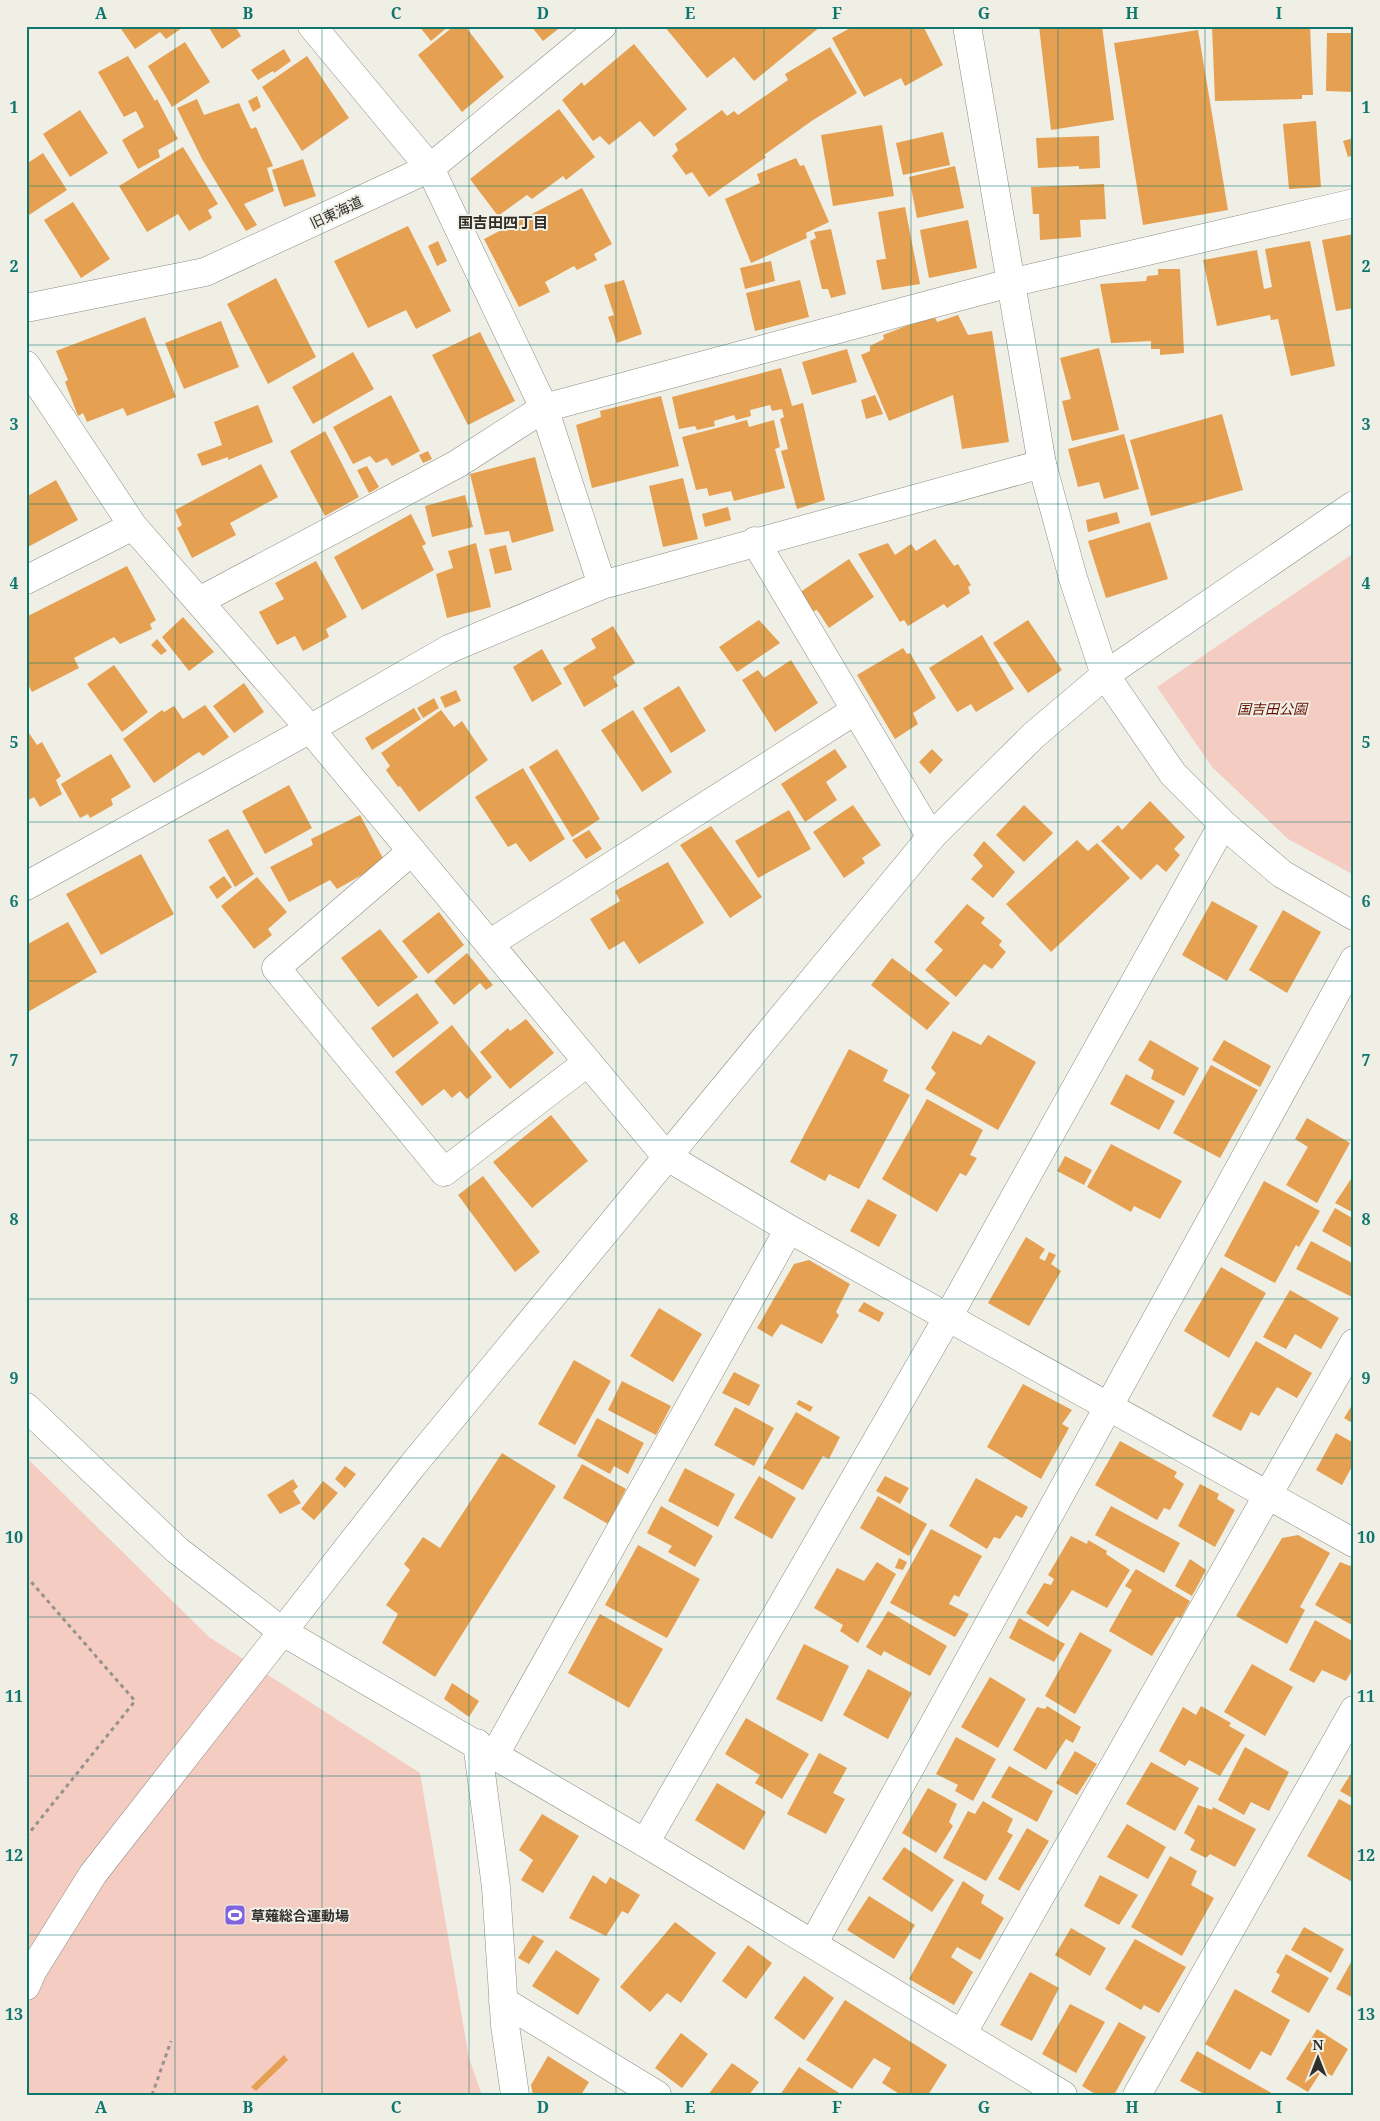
<svg xmlns="http://www.w3.org/2000/svg" width="1380" height="2121" font-family="'Noto Serif','Noto Sans JP',serif">
<rect width="100%" height="100%" fill="#f0efe6"/>
<!-- green -->
<path fill="#f5ccc2" d="M1354 553V875L1288 839 1212 767 1157 687Z
M26 1457 209 1637 420 1773 469 2058 482 2095H26Z"/>
<!-- building -->
<path fill="#e5a051" d="M119 26H185L166 39 160 32 135 49Z
M208 26H235L241 36 222 49Z
M419 26H449L431 41Z
M454 26H465L504 77 462 112 418 55Z
M531 26H562L543 41Z
M664 26H821L754 81 734 57 707 78Z
M854 26H923L943 65 905 86 901 78 864 97 832 38Z
M1039 26H1102L1114 120 1051 130Z
M1310 26 1313 95H1302V99L1215 101 1212 27Z
M1198 30 1228 210 1143 225 1114 43Z
M1327 33H1354V92L1326 91Z
M185 42 210 82 172 107 148 66Z
M634 44 687 109 654 137 640 121 609 145 600 136 593 141 562 100 582 82 584 86Z
M830 47 857 93 813 120 764 155 766 157 709 197 692 172 686 175 672 156 678 150 675 144 722 110 727 116 734 111 738 115 788 80 785 74Z
M284 49 291 61 274 73 273 71 258 80 251 70Z
M128 56 155 101 157 99 178 139 158 150 160 157 138 169 122 140 144 127 136 111 124 117 98 72Z
M307 56 349 118 302 151 262 87Z
M257 96 261 107 253 112 248 101Z
M197 99 204 115 239 103 251 129 256 127 273 166 267 168 274 191 244 204 257 225 246 231 202 159 177 108Z
M559 109 595 157 566 180 563 176 532 199 527 195 498 216 470 179Z
M80 110 108 153 70 177 43 134Z
M1316 121 1321 187 1289 189 1283 124Z
M882 125 894 196 833 206 821 135Z
M943 132 950 165 903 175 896 143Z
M1099 136 1100 168 1079 169V166L1038 168 1036 138Z
M1354 138V155L1348 157 1343 141Z
M183 147 218 204 208 210 212 218 189 231 178 214 147 232 119 186Z
M43 153 67 190 26 217V164Z
M796 158 800 166 804 165 829 222 806 233 807 238 751 263 725 199 760 183 757 174Z
M303 159 316 196 284 207 272 170Z
M955 166 964 208 917 218 909 177Z
M1104 184 1106 219 1080 220 1081 237 1040 240 1039 214H1033L1031 187Z
M582 188 612 244 594 254 597 260 577 270 574 266 545 282 550 292 519 307 484 239Z
M73 202 110 259 81 278 44 220Z
M905 207 920 284 882 290 876 260 886 259 878 212Z
M968 220 977 268 929 278 920 230Z
M408 226 451 311 416 329 406 310 368 328 334 261Z
M831 229 846 294 831 298 828 289H822L810 241 816 238 814 232Z
M1354 234V308L1336 311 1322 240Z
M438 241 447 261 437 266 428 246Z
M1310 241 1335 366 1291 376 1278 319 1271 320 1270 315 1217 326 1203 260 1257 250 1264 289 1272 287 1265 249Z
M771 261 775 281 745 289 740 268Z
M1158 269H1180L1184 353 1160 355V349H1151V341L1111 343 1100 284 1146 281 1147 276 1158 275Z
M276 278 316 357 268 384 227 304Z
M624 280 642 334 617 343 608 317 614 315 604 285Z
M800 280 809 317 755 331 746 293Z
M934 315 937 322 958 315 968 335 992 331 1009 442 962 449 953 395 889 421 861 355 870 351V346L884 339 883 335Z
M145 317 176 397 127 416 123 408 87 422 83 413 78 416 65 382 68 380 56 351Z
M221 321 239 367 184 389 165 343Z
M480 332 515 401 468 425 432 355Z
M1099 348 1119 430 1072 441 1062 401 1071 399 1060 358Z
M847 349 857 382 812 395 802 362Z
M353 352 374 389 313 424 292 387Z
M781 368 792 406 803 403 825 500 797 509 781 451 788 449 780 419 784 417 782 409 772 411 770 405 750 410 751 416 736 420 734 415 714 421 715 426 697 430 695 426 679 429 672 397Z
M391 395 420 451 392 466 387 458 376 463 370 456 353 464 333 427Z
M875 395 883 414 866 419 861 400Z
M661 396 679 466 592 488 576 425 601 417 600 411Z
M258 405 273 442 228 460V457L202 466 197 454 222 445 214 422Z
M1222 414 1243 490 1151 516 1130 440Z
M747 420 749 427 774 420 780 447 775 449 785 488 734 501 731 491 709 496 707 488 696 490 682 437Z
M325 431 359 497 325 516 290 451Z
M1124 434 1139 489 1104 499 1099 482 1078 487 1068 449Z
M428 451 432 459 423 463 419 455Z
M535 457 554 531 512 543 509 531 485 535 470 474Z
M261 464 278 497 230 523 236 535 192 558 177 528 182 525 175 510Z
M367 466 379 487 369 493 357 470Z
M683 478 698 539 663 547 649 486Z
M56 480 78 520 26 548V497Z
M465 495 473 527 432 537 425 506Z
M728 507 731 520 705 527 702 514Z
M1117 512 1120 523 1088 532 1086 520Z
M411 514 426 544 422 546 434 570 362 610 334 557Z
M1150 522 1168 579 1106 598 1088 541Z
M935 539 954 566 958 564 971 585 968 587 970 593 947 608 944 604 908 626 904 620 900 622 858 554 888 543 895 555 911 544 916 551Z
M476 543 491 607 447 618 436 574 453 568 448 551Z
M506 545 512 570 495 574 489 549Z
M849 559 874 597 829 628 817 610 811 612 799 593Z
M316 561 347 617 326 629 329 637 303 651 295 636 277 645 259 612 284 599 275 583Z
M127 566 156 620 150 624 152 629 120 644 114 637 74 658 79 668 32 692 26 681V617Z
M183 617 214 652 189 671 162 637Z
M759 620 780 643 737 672 719 647Z
M1028 620 1062 670 1028 693 993 643Z
M613 626 635 663 613 677 618 686 584 707 563 668 596 648 591 639Z
M982 635 1014 689 976 712 971 704 957 712 929 668Z
M157 639 167 651 161 655 151 645Z
M903 648 907 654 910 653 936 698 913 713 918 724 895 739 857 675Z
M542 649 562 684 532 702 513 667Z
M791 660 818 703 775 732 742 680 758 670 764 678Z
M114 665 148 712 122 732 87 684Z
M244 683 264 712 234 733 213 706Z
M679 686 706 731 671 753 643 708Z
M456 690 461 701 445 708 440 697Z
M434 698 439 708 423 718 417 708Z
M205 705 229 737 203 756 199 752 194 755 154 783 123 739 162 710 164 712 174 706 183 719Z
M414 708 421 719 372 750 365 738Z
M441 710 454 727 462 721 488 760 419 812 400 786 398 787 386 770 390 766 381 753Z
M633 710 672 772 642 792 601 730Z
M29 733 37 745 42 742 61 776 56 780 62 794 40 807 34 797 27 801 26 799V735Z
M557 749 600 819 572 837 529 767Z
M835 749 847 767 826 782 837 800 805 822 781 784Z
M932 749 943 760 930 774 919 762Z
M111 754 131 787 111 799 113 805 90 818 88 814 80 818 61 784Z
M523 768 565 839 530 862 516 843 508 847 475 797Z
M289 785 312 828 265 854 242 811Z
M1150 801 1185 837 1174 849 1180 855 1166 872 1157 864 1141 880 1101 841 1118 825 1122 830Z
M853 805 881 845 862 858 865 863 844 878 813 832Z
M1024 805 1053 833 1024 862 996 835Z
M789 810 811 849 758 878 735 841Z
M360 815 385 862 337 889 330 880 289 902 270 867 313 845 311 839Z
M711 826 762 897 730 918 680 845Z
M228 829 254 874 235 887 208 840Z
M589 830 602 849 586 859 572 840Z
M1077 840 1088 851 1097 843 1130 878 1051 952 1006 904Z
M984 841 1015 872 993 898 971 879 983 866 973 855Z
M141 854 174 914 101 955 66 894Z
M668 862 704 923 639 964 624 941 609 950 590 919 620 901 615 891Z
M224 876 232 887 217 899 209 887Z
M257 877 287 912 268 929 272 935 254 949 221 906Z
M1212 901 1258 926 1227 981 1182 955Z
M967 904 985 918 981 923 1002 941 999 945 1006 952 992 969 984 964 956 997 925 970 943 950 934 942Z
M1283 910 1321 932 1287 993 1249 970Z
M439 912 464 945 428 974 402 941Z
M68 922 97 972 26 1013V945Z
M380 929 418 977 378 1007 341 958Z
M467 953 493 985 486 990 480 983 454 1005 434 981Z
M892 958 950 1003 927 1030 871 985Z
M417 993 439 1023 393 1058 371 1028Z
M526 1019 554 1053 510 1089 480 1052 508 1028 510 1031Z
M452 1025 492 1077 467 1099 460 1091 452 1098 444 1089 422 1106 395 1072Z
M953 1031 981 1045 988 1035 1036 1062 998 1130 925 1089 936 1073 931 1068Z
M1150 1040 1199 1068 1184 1096 1151 1079 1154 1070 1138 1060Z
M1224 1040 1271 1066 1260 1087 1212 1060Z
M849 1049 888 1070 883 1081 910 1095 859 1189 829 1174 825 1181 790 1162Z
M1211 1065 1258 1090 1220 1158 1173 1133Z
M1126 1074 1175 1101 1159 1130 1110 1104Z
M927 1099 983 1130 970 1155 977 1158 966 1176 960 1173 937 1212 882 1179Z
M551 1115 588 1161 532 1208 493 1162Z
M1307 1118 1350 1143 1317 1203 1286 1185 1308 1147 1295 1139Z
M1111 1144 1182 1181 1160 1219 1134 1206 1131 1212 1087 1187Z
M1065 1156 1092 1170 1084 1185 1057 1171Z
M483 1176 540 1252 515 1272 458 1195Z
M1353 1176H1354V1213L1335 1203Z
M1264 1181 1320 1211 1299 1247 1296 1245 1275 1283 1224 1256Z
M868 1199 897 1215 879 1247 850 1231Z
M1335 1208 1354 1219V1249L1322 1231Z
M1026 1237 1045 1249 1039 1258 1045 1261 1049 1252 1056 1255 1051 1264 1061 1271 1029 1326 988 1303Z
M1311 1241 1354 1264V1293L1352 1297 1296 1269Z
M809 1260 850 1284 836 1312 839 1315 822 1344 781 1324 772 1337 757 1328 794 1264Z
M1221 1267 1266 1293 1229 1358 1184 1331Z
M1290 1290 1339 1318 1321 1349 1295 1334 1286 1349 1263 1337Z
M864 1302 884 1313 879 1322 858 1311Z
M659 1308 702 1334 673 1382 630 1356Z
M1256 1341 1312 1373 1297 1398 1277 1387 1259 1416 1251 1412 1241 1431 1212 1416Z
M574 1360 611 1381 575 1445 538 1424Z
M734 1372 760 1385 749 1406 722 1393Z
M622 1381 671 1406 656 1435 608 1410Z
M1023 1384 1072 1410 1062 1424 1069 1428 1041 1479 987 1447Z
M799 1400 813 1407 810 1412 796 1404Z
M1354 1402V1424L1344 1418Z
M735 1407 774 1428 754 1466 714 1445Z
M796 1412 840 1437 829 1459 823 1456 803 1490 763 1468Z
M597 1418 644 1443 628 1474 614 1466 610 1474 577 1456Z
M1336 1433 1354 1443V1463L1342 1485 1316 1470Z
M1120 1441 1177 1472 1174 1477 1184 1484 1170 1510 1164 1508 1157 1520 1095 1485Z
M502 1453 556 1486 435 1677 382 1643 398 1614 386 1605 410 1570 404 1564 423 1537 440 1548Z
M582 1464 626 1489 608 1524 563 1498Z
M345 1466 356 1474 345 1488 335 1479Z
M685 1468 735 1494 718 1527 668 1501Z
M759 1476 796 1498 772 1539 734 1518Z
M885 1476 909 1488 900 1504 876 1491Z
M976 1478 1028 1507 1022 1518 1016 1515 1000 1539 994 1537 987 1549 949 1526Z
M293 1479 298 1487 293 1491 301 1503 280 1514 267 1495Z
M323 1481 338 1493 314 1520 301 1509Z
M1200 1484 1219 1494 1217 1499 1235 1510 1215 1547 1178 1526Z
M878 1496 927 1524 909 1556 860 1528Z
M661 1506 713 1536 695 1567 668 1552 672 1546 647 1533Z
M1111 1506 1180 1543 1164 1573 1095 1535Z
M931 1529 982 1556 959 1597 954 1595 949 1604 969 1614 955 1637 890 1603Z
M1298 1535 1330 1553 1300 1607 1305 1610 1287 1644 1236 1616 1282 1538Z
M1071 1536 1087 1544 1088 1540 1107 1551 1106 1554 1130 1570 1107 1608 1072 1590 1048 1627 1026 1613 1044 1583 1051 1585 1054 1579 1048 1575Z
M638 1545 700 1579 667 1638 605 1605Z
M899 1558 907 1562 903 1570 895 1568Z
M1190 1559 1206 1570 1192 1596 1175 1586Z
M877 1562 896 1574 858 1643 840 1631 843 1625 814 1608 837 1568 864 1581Z
M1340 1562 1350 1566 1352 1564 1354 1565V1626L1315 1605Z
M1136 1569 1190 1601 1181 1618 1176 1617 1152 1656 1109 1631 1132 1590 1125 1586Z
M888 1611 947 1646 930 1676 884 1651 881 1656 866 1647Z
M600 1614 663 1649 629 1708 568 1673Z
M1019 1618 1065 1644 1054 1662 1009 1638Z
M1315 1620 1354 1642V1667L1346 1681 1322 1670 1314 1683 1289 1670Z
M1080 1632 1112 1650 1075 1714 1045 1696Z
M804 1644 849 1666 822 1722 776 1699Z
M1252 1664 1293 1687 1265 1736 1224 1712Z
M868 1669 912 1693 888 1739 843 1715Z
M990 1677 1026 1699 998 1748 961 1727Z
M452 1683 479 1701 469 1717 444 1699Z
M1047 1706 1081 1727 1073 1743 1066 1739 1046 1770 1013 1750 1037 1707 1045 1709Z
M1201 1706 1231 1723 1229 1726 1245 1735 1220 1776 1189 1760 1185 1766 1159 1751 1183 1707 1196 1715Z
M746 1718 809 1754 782 1799 755 1783 760 1775 725 1754Z
M956 1737 996 1759 973 1801 955 1791 958 1785 936 1774Z
M1245 1747 1289 1772 1269 1811 1251 1802 1244 1815 1218 1800Z
M1075 1751 1097 1764 1077 1795 1056 1783Z
M819 1753 847 1768 833 1793 845 1799 826 1834 787 1814Z
M1151 1762 1199 1788 1175 1831 1126 1804Z
M1009 1766 1053 1791 1037 1822 991 1797Z
M1352 1772 1354 1773V1799L1340 1791Z
M717 1783 766 1812 744 1850 695 1820Z
M928 1788 957 1804 949 1822 953 1826 936 1853 902 1833Z
M1339 1799 1354 1807V1883L1307 1856Z
M983 1801 1013 1819 1007 1832 1013 1835 986 1881 943 1858 968 1811 975 1814Z
M1198 1805 1212 1810 1213 1807 1256 1829 1235 1867 1210 1854 1206 1858 1190 1850 1195 1840 1184 1833Z
M542 1814 579 1836 543 1893 521 1880 533 1860 519 1850Z
M1127 1824 1166 1847 1148 1879 1107 1857Z
M1027 1828 1049 1841 1019 1891 998 1879Z
M904 1847 954 1880 932 1912 882 1879Z
M1170 1856 1197 1871 1191 1885 1214 1898 1182 1956 1131 1927Z
M593 1875 606 1884 610 1877 640 1895 628 1914 622 1911 606 1936 569 1918Z
M1100 1875 1138 1895 1119 1925 1084 1906Z
M963 1881 984 1895 981 1903 1004 1918 980 1960 957 1947 951 1957 973 1972 954 2005 909 1979Z
M869 1896 915 1925 894 1959 847 1930Z
M675 1922 716 1953 681 2003 667 1993 650 2012 620 1987Z
M1304 1927 1344 1949 1331 1973 1291 1950Z
M1071 1928 1106 1948 1090 1976 1055 1955Z
M533 1935 544 1941 529 1964 518 1958Z
M1135 1939 1186 1967 1159 2013 1144 2005 1141 2010 1105 1989Z
M748 1945 772 1963 746 1999 722 1981Z
M556 1950 600 1979 578 2015 532 1986Z
M1286 1954 1329 1978 1309 2013 1271 1992 1280 1975 1276 1972Z
M1354 1957V1998L1336 1989Z
M1030 1972 1059 1988 1032 2041 1000 2025Z
M804 1976 834 1998 804 2040 774 2018Z
M1235 1989 1290 2020 1271 2056 1261 2051 1250 2070 1205 2044Z
M845 2000 947 2065 928 2095H901L882 2083 891 2068 874 2058 852 2089 806 2060Z
M1070 2004 1105 2022 1076 2073 1042 2054Z
M1119 2022 1146 2037 1114 2095H1097L1082 2086Z
M1317 2029 1348 2049 1332 2076 1322 2070 1308 2092 1286 2079Z
M681 2033 708 2054 682 2088 655 2068Z
M1197 2051 1275 2095H1206L1180 2081Z
M284 2055 288 2060 256 2091 251 2087Z
M548 2056 589 2082 581 2095H533L531 2085Z
M732 2063 759 2082 749 2095H708Z
M799 2067 842 2095H780Z"/>
<g fill="none" stroke-linecap="round" stroke-linejoin="round">
<!-- street casing -->
<g stroke="#8d8c84" stroke-width="29">
<path id="street" d="M312 26 430 168 544 408 602 585
M26 308 205 272 430 168 602 26
M26 365 133 526 310 729 666 1156 789 1229 1354 1543
M755 541 931 837
M26 580 133 526
M199 601 457 464 544 408 1010 283 1354 203
M1105 675 1173 774 1223 824 1282 874 1354 916
M412 851 276 968 444 1172 588 1062
M26 886 310 729 449 649 602 585 1042 464
M489 944 856 710
M283 1632 645 1843 1063 2095
M477 1743 496 1887 505 2025 515 2095
M495 1754 789 1229
M645 1843 948 1317 1223 824
M813 1944 1354 960
M503 2001 657 2095
M962 2034 1354 1343
M1137 2095 1354 1710"/>
</g>
<!-- secondary casing -->
<g stroke="#8d8c84" stroke-width="29">
<path id="secondary" d="M967 26 1042 464 1073 578 1105 675
M26 1407 177 1550 283 1632
M26 1986 33 1970 93 1874 412 1466 931 837 1034 735 1105 675 1354 505"/>
</g>
<!-- path -->
<path stroke="#94938d" stroke-width="3" stroke-dasharray="4 4" stroke-linecap="butt" d="M26 1576 135 1701 26 1837
M152 2095 171 2041"/>
<!-- street -->
<use href="#street" stroke="#fff" stroke-width="28"/>
<!-- secondary -->
<use href="#secondary" stroke="#fff" stroke-width="28"/>
</g>
<!-- grid -->
<path fill="none" stroke="#0f766e" stroke-width="1" stroke-opacity="0.55" d="M175 26V2095M322 26V2095M469 26V2095M616 26V2095M764 26V2095M911 26V2095M1058 26V2095M1205 26V2095M26 186H1354M26 345H1354M26 504H1354M26 663H1354M26 822H1354M26 981H1354M26 1140H1354M26 1299H1354M26 1458H1354M26 1617H1354M26 1776H1354M26 1935H1354"/>
<!-- icons -->
<defs>
<g id="stadium-square" transform="scale(1.125)"><rect x="-9" y="-9" width="18" height="18" rx="4" fill="#8163de" stroke="#f0efe6"/><path d="M0-5a6.5 5 0 1 0 0 10a6.5 5 0 1 0 0-10ZM-3.5-1.8h7v3.6h-7Z" fill="#fff"/></g>
</defs>
<g fill-rule="evenodd">
<use href="#stadium-square" x="235" y="1915"/>
</g>
<g text-anchor="middle" dominant-baseline="central" stroke-width="4" stroke-linejoin="round" paint-order="stroke">
<!-- street labels -->
<g font-size="14" fill="#302f2c" stroke="#f0efe6">
<text transform="translate(336 212) rotate(-25)">旧東海道</text>
</g>
<!-- park labels -->
<g font-size="14" font-style="italic" fill="#681000" stroke="#f0efe6">
<text x="1272" y="708">国吉田公園</text>
</g>
<!-- poi labels -->
<g font-size="14" font-weight="bold" fill="#302f2c" stroke="#f0efe6" text-anchor="start">
<text x="251" y="1915">草薙総合運動場</text>
</g>
<!-- neighbourhood labels -->
<g font-size="15" font-weight="bold" fill="#2e2d26" stroke="#f0efe6">
<text x="503" y="222">国吉田四丁目</text>
</g>
</g>
<!-- border -->
<rect width="1380" height="2121" fill="none" stroke="#f0efe6" stroke-width="55"/>
<!-- north arrow -->
<g transform="translate(1318 2058)" stroke="#f0efe6" stroke-width="4" paint-order="stroke">
<path d="M0-4L9 19L0 12L-9 19Z" fill="#302f2c"/>
<text y="-8" font-size="14" font-weight="bold" text-anchor="middle" fill="#302f2c">N</text>
</g>
<rect x="28" y="28" width="1324" height="2066" fill="none" stroke="#0f766e" stroke-width="2"/>
<g font-size="16" text-anchor="middle" font-weight="bold" fill="#0f766e">
<text x="101" y="19">A</text>
<text x="248" y="19">B</text>
<text x="396" y="19">C</text>
<text x="543" y="19">D</text>
<text x="690" y="19">E</text>
<text x="837" y="19">F</text>
<text x="984" y="19">G</text>
<text x="1132" y="19">H</text>
<text x="1279" y="19">I</text>
<text x="14" y="113">1</text>
<text x="1366" y="113">1</text>
<text x="14" y="272">2</text>
<text x="1366" y="272">2</text>
<text x="14" y="430">3</text>
<text x="1366" y="430">3</text>
<text x="14" y="589">4</text>
<text x="1366" y="589">4</text>
<text x="14" y="748">5</text>
<text x="1366" y="748">5</text>
<text x="14" y="907">6</text>
<text x="1366" y="907">6</text>
<text x="14" y="1066">7</text>
<text x="1366" y="1066">7</text>
<text x="14" y="1225">8</text>
<text x="1366" y="1225">8</text>
<text x="14" y="1384">9</text>
<text x="1366" y="1384">9</text>
<text x="14" y="1543">10</text>
<text x="1366" y="1543">10</text>
<text x="14" y="1702">11</text>
<text x="1366" y="1702">11</text>
<text x="14" y="1861">12</text>
<text x="1366" y="1861">12</text>
<text x="14" y="2020">13</text>
<text x="1366" y="2020">13</text>
<text x="101" y="2113">A</text>
<text x="248" y="2113">B</text>
<text x="396" y="2113">C</text>
<text x="543" y="2113">D</text>
<text x="690" y="2113">E</text>
<text x="837" y="2113">F</text>
<text x="984" y="2113">G</text>
<text x="1132" y="2113">H</text>
<text x="1279" y="2113">I</text>
</g>
</svg>
